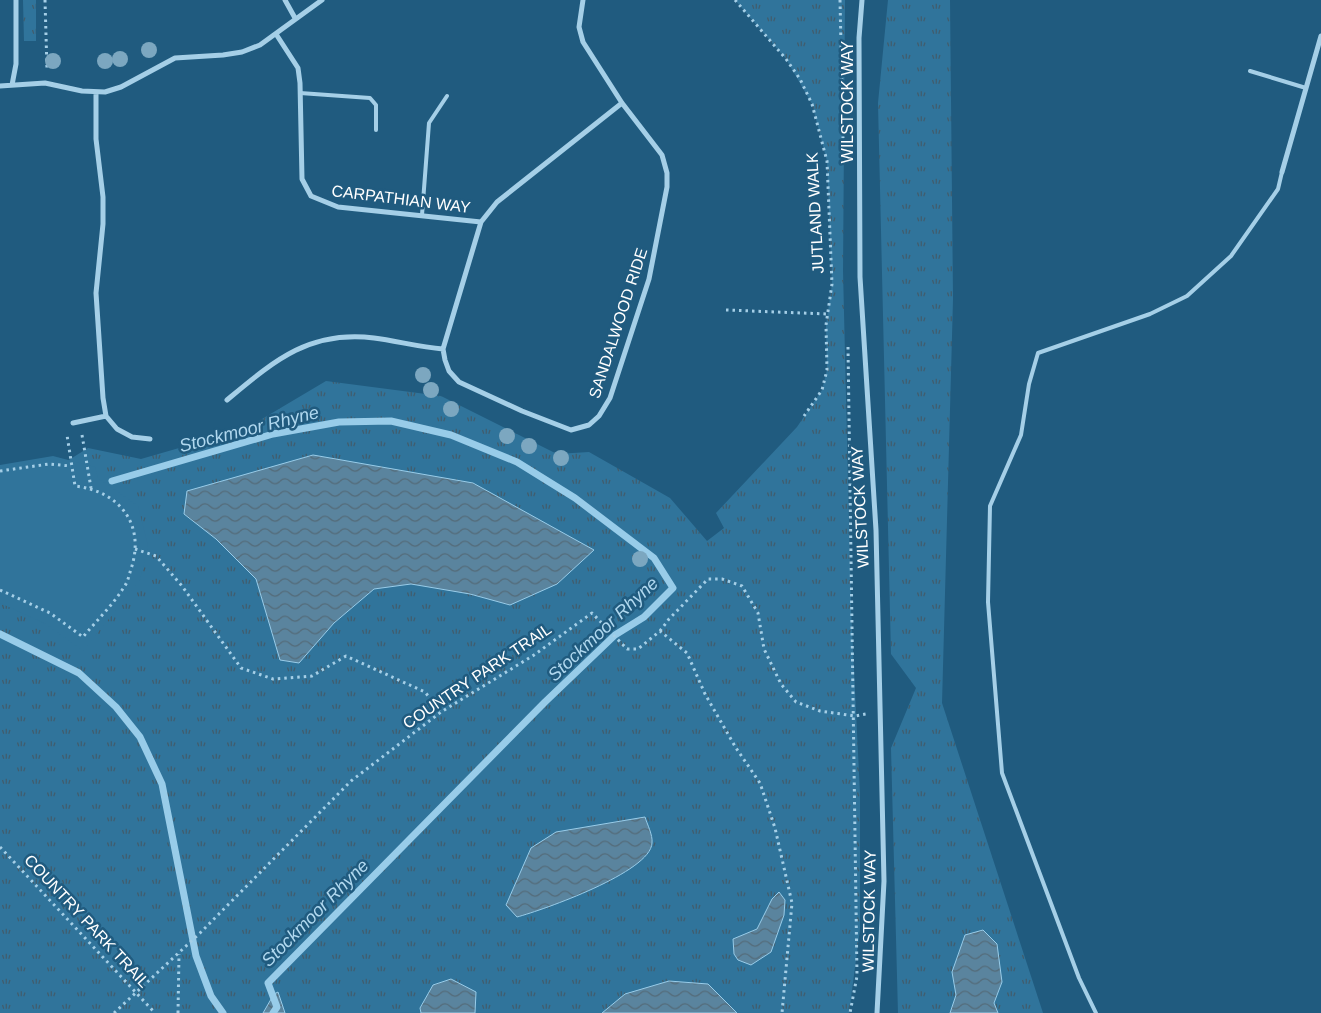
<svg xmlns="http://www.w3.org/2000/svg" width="1321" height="1013" font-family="Helvetica,sans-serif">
<defs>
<pattern id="grass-tufts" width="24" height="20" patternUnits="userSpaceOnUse" patternTransform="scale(1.25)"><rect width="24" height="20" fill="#30749b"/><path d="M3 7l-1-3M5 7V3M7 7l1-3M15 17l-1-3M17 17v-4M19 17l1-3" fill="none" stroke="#415c6c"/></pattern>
<pattern id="water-waves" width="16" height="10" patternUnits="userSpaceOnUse" patternTransform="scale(1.25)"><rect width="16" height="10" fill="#5a849e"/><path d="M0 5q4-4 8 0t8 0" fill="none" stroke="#546b79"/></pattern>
</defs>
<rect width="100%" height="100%" fill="#205b7f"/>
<!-- grass -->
<path fill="url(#grass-tufts)" d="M23 0H36V41H24Z
M735 0H845L843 271 851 609 860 794V929L849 1013H0V503L88 448 141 459 245 429 326 381 441 396 557 454 589 452 670 498 707 541 724 528 716 513 797 427 822 390 827 370 826 325 832 284 827 161 812 104 786 59Z
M888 0H950L953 299 942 703 1043 1013H898L891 748 916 688 891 654 878 103Z"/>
<!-- park -->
<path fill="#30749b" d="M53 456 95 467 98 478 138 506 148 546 140 580 83 651 46 624 0 603V465Z"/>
<!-- water -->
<path fill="url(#water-waves)" stroke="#98cce9" d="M313 455 473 483 594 550 557 584 510 605 470 594 411 584 374 589 334 623 299 663 280 660 256 579 216 539 184 514 187 491Z
M645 817C647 824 653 835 652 843 651 872 543 910 517 917L506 905 531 848 556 832Z
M779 892 785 900 784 915 771 952 751 965 738 960 734 954 733 939 757 929 772 899Z
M983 930 997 944 1002 982 994 1003 998 1013H950L956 995 952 972 965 935Z
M451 979 476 992 475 1013H421L420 1008 433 985Z
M669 981 708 984 737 1013H602L625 994Z
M278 992 285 1013H263L274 994Z"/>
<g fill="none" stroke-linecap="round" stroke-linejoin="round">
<!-- stream -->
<path stroke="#98cce9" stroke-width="7" d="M112 481 273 434 339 422 391 421 451 435 517 462 575 498 654 558 673 588 644 617 615 635 545 702 268 983 277 1007 273 1013
M0 634 79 673 116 707 140 737 162 784 196 956 211 996 223 1013"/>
<!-- path -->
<path stroke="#a5cfe7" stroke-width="3" stroke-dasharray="2.5 4" stroke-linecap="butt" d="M45 0 47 70
M735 0 786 59 800 79 812 104 827 161 832 284 826 325 827 370 822 390 804 416
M840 0 843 138
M726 310 827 314
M848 347 857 976 850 1013
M82 435 91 488
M0 471 49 464 71 466
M135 549 156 556 182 586 241 668 273 679 312 676 346 656 425 692 441 712
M0 590 50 613 83 637C96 621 113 605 124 587 128 582 129 575 131 569 146 524 119 491 75 486L67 435
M660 631 669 619 708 579H722L742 586 758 613 764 649 781 684 796 702 820 711 855 716 866 714
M0 847 155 1013
M114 1013 200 933 351 781 441 712 534 655 592 613 627 649H638L660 631 687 653 705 694 736 748 760 783 775 828 792 903 782 1013
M178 1013 179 954"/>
<!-- service -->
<path stroke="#a5cfe7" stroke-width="4" d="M1250 71 1306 88
M300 93 370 98 376 105V130
M422 215 429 123 447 96
M1096 1013 1079 978 1002 773 988 602 990 506 1021 435 1029 384 1038 353 1150 314 1187 296 1231 256 1278 189 1282 172"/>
<!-- minor -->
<path stroke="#a5cfe7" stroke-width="5" d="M285 0 295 18
M583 0 579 27 583 42 622 103 662 155 667 173V187L649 279 610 398 599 416 589 425 571 430 522 411 459 382 449 371 445 360 443 349 481 222 497 202 622 103
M862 0 859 38 860 277 876 530 884 881 877 1013
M276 34 298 68 300 83 302 179 311 196 338 207 481 222
M12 85 16 64V0
M0 86 45 83 82 91 105 92 121 87 175 58 223 55 242 52 260 45 322 0
M96 92V139L103 197V224L96 293 103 398 106 416 117 429 132 437 150 439
M1282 172 1321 36
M227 400C274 361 309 330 374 338 397 341 419 347 443 349
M73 423 106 416"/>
</g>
<!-- trees -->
<g fill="#7ca7c0">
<circle cx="149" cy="50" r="8"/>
<circle cx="120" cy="59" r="8"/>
<circle cx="53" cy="61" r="8"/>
<circle cx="105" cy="61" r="8"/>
<circle cx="423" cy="375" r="8"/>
<circle cx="431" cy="390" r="8"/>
<circle cx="451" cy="409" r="8"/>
<circle cx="507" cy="436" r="8"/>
<circle cx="529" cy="446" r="8"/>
<circle cx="561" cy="458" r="8"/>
<circle cx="640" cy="559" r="8"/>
</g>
<g text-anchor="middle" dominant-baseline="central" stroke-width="5" stroke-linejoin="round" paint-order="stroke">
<!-- street labels -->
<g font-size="16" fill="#fff" stroke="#205b7f">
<text transform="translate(847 102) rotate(-90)">WILSTOCK WAY</text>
<text transform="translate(401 199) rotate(7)">CARPATHIAN WAY</text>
<text transform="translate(815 213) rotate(-93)">JUTLAND WALK</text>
<text transform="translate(618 323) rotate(-72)">SANDALWOOD RIDE</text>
<text transform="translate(860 507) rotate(-93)">WILSTOCK WAY</text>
<text transform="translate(477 676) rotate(-34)">COUNTRY PARK TRAIL</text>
<text transform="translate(869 911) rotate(-89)">WILSTOCK WAY</text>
<text transform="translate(87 921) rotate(47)">COUNTRY PARK TRAIL</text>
</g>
<!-- water labels -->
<g font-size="18" font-style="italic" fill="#b0d8ef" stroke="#205b7f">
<text transform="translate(249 429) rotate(-14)">Stockmoor Rhyne</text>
<text transform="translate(603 629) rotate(-43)">Stockmoor Rhyne</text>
<text transform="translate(315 913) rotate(-45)">Stockmoor Rhyne</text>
</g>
</g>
</svg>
